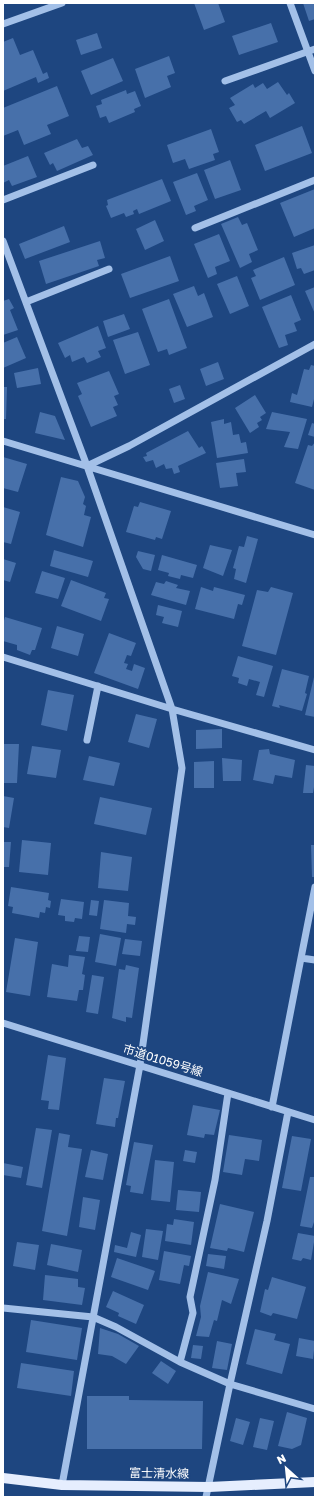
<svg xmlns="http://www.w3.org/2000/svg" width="318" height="1500" font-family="'Golos Text','Noto Sans JP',sans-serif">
<rect width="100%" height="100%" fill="#1e4680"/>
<!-- building -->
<path fill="#4770aa" d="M194 3H218L225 22 204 30Z
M303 3H315V19L309 21Z
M271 23 278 42 239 55 232 36Z
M97 33 102 48 81 55 76 40Z
M13 38 20 55 33 50 43 74 47 72 49 78 38 83 36 77 3 91V42Z
M169 56 175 73 167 76 171 87 145 98 135 69Z
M113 58 123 81 91 95 81 71Z
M278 82 287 95 289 93 295 103 270 118 266 111 244 124 241 120 237 122 229 108 235 105 230 98 253 84 255 88 263 83 267 89Z
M57 86 69 116 47 125 51 134 24 145 18 130 3 136V108Z
M126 90 127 94 135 91 141 106 134 109 135 112 109 123 106 116 100 118 96 106 102 104 101 100Z
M302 126 312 153 265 171 255 145Z
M211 129 219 152 213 154 215 160 189 169 185 159 173 163 167 145Z
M77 139 82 148 88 146 93 155 57 171 53 163 50 165 44 153Z
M28 156 37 177 12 186 9 180 3 183V166Z
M230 160 241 190 215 199 204 170Z
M197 173 208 200 194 206 196 211 186 215 173 182Z
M162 179 171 201 139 214 137 209 133 211 134 214 126 217 124 213 111 218 106 206 108 205 107 200Z
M315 189V228L294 237 280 203Z
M238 217 242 225 247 223 258 250 249 254 252 262 240 268 221 224Z
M155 220 164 241 145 250 136 229Z
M64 226 70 242 25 259 19 244Z
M219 234 230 261 215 267 217 274 208 278 194 244Z
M100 241 105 258 97 260 99 266 46 284 39 261Z
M315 245V270L304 274 301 268 297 269 292 253Z
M170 256 179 281 130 298 121 274Z
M284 257 295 285 260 300 251 278 256 276 253 270Z
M237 276 249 306 230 314 217 284Z
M194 286 198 296 204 293 213 317 187 327 173 294Z
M315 287V314L305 291Z
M291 295 301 320 294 323 297 331 285 335 288 345 279 348 262 307Z
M9 299 14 308 10 310 18 330 3 335V301Z
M169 299 187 348 169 355 167 349 158 352 142 309Z
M124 314 130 329 108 337 103 321Z
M98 326 106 348 98 351 101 357 87 363 84 357 72 362 70 355 65 358 58 343Z
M138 332 150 365 125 374 113 340Z
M17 337 26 358 3 368V343Z
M218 362 224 379 206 386 200 369Z
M311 365 315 366V395L312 407 290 402 292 393 297 395 304 369 309 370Z
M38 368 41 384 17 388 14 373Z
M109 371 119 394 114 396 118 405 113 407 117 416 91 427 78 396 82 394 77 383Z
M180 385 185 399 174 403 169 389Z
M3 387H7L6 419H3Z
M255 395 266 413 260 417 262 420 257 423 259 427 250 433 235 408Z
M40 412 55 416 65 440 35 433Z
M272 412 307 419 298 449 284 447 290 432 266 429Z
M224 419V424L231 422 233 435 239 434 241 443 246 442 248 453 217 458 211 422Z
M312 423 315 424V437L308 435Z
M188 431 199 448 202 446 206 453 178 466 180 472 174 474 172 468 166 469 164 464 156 468 153 460 146 462 143 457 147 456 146 453Z
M315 442V490L295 483 308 445 312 446Z
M3 457 27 464 18 492 3 488Z
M244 459 246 472 236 473 238 486 220 488 216 463Z
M61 477 78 481 85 497 83 504 86 506 84 515 91 517 83 547 46 535Z
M140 502 171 511 162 539 156 537 155 540 126 532 134 506 138 507Z
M3 507 20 512 11 544 3 542Z
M247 536 258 539 246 583 234 579 236 569 233 568 239 546 244 547Z
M210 545 232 550 223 576 203 568Z
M54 550 93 561 88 577 50 566Z
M138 551 155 555 151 571 143 569 136 557Z
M162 555 197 565 193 578 181 575 180 579 168 576 169 573 158 570Z
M3 559 16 563 10 582 3 580Z
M42 571 65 578 58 599 35 593Z
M71 580 106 593 104 598 109 599 101 621 61 606Z
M166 581 178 585 176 588 190 591 186 605 151 595 156 582 164 584Z
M201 587 213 591 214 587 245 595 242 605 238 604 234 619 195 609Z
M271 587 293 593 276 655 242 646 257 590 268 592Z
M158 605 182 611 178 627 162 623 164 617 156 615Z
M5 617 42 628 35 650H32L30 655 17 650V645L3 641V624Z
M57 626 84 634 78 656 51 648Z
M109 633 136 643 131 656 127 655 124 663 128 664 126 669 132 671 134 664 145 668 138 689 94 673Z
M238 656 273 666 264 697 256 695 260 682 249 679 247 686 238 683 239 678 232 676Z
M282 669 309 676 305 693 307 694 302 711 279 705 280 708 272 706Z
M314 677 315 678V717L305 715Z
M48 690 74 695 67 731 41 725Z
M136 714 157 719 149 748 128 742Z
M222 729V748L196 749V730Z
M3 744H19L17 783H3Z
M32 746 61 750 56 778 27 774Z
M269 749 270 754 295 760 292 778 275 775 273 784 253 780 259 750Z
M89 756 120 763 114 786 83 780Z
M222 758 242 760 241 781H223Z
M214 761V788H194V762Z
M306 765 315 766V787H314L313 793H303Z
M3 796 14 798 9 828 3 827Z
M100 797 152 808 146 835 94 824Z
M22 840 51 843 48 875 19 872Z
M3 842H11L9 867H3Z
M311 845H315V877H312Z
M101 852 132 857 128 891 98 888Z
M11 887 49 893 48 900 51 901 50 908 46 907 45 913 40 912 39 918 12 913 13 907 8 906Z
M61 899 84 902 82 919 75 918 74 922 65 921V916L58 915Z
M91 900 99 901 97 916 89 915Z
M104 900 129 903 128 916 136 917 135 925 127 924 126 933 100 929Z
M100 934 121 938 116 966 95 962Z
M79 936 90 937 88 952 76 951Z
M15 938 38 942 30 996 6 992Z
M125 939 142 941 140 956 122 954Z
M69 955 85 957 82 974 85 975 83 990H79L77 1001 47 997 52 964 68 967Z
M126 965 139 968 132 1018 126 1017V1022L112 1018 119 969 125 970Z
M92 975 104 977 98 1014 86 1012Z
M48 1055 66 1058 59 1110 48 1109 49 1101 41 1100Z
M104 1078 125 1081 118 1118H116L115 1127 96 1124Z
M193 1105 220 1110 214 1135 205 1134 204 1138 187 1135Z
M36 1128 52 1130 42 1188 26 1185Z
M59 1133 70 1135 68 1147 82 1149 67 1236 42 1231Z
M229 1135 262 1140 259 1161 245 1159 242 1175 223 1172Z
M292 1136 311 1139 301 1191 282 1188Z
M134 1142 153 1145 143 1194 130 1192 131 1186 126 1185Z
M91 1150 108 1154 103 1180 85 1177Z
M185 1150 197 1152 195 1163 183 1161Z
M155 1160 174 1162 170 1202 151 1200Z
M3 1163 23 1167 21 1178 3 1175Z
M310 1177H315V1219L312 1228 300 1226Z
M178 1190 201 1192 199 1212 176 1210Z
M83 1197 100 1200 95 1230 79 1227Z
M220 1204 254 1212 244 1252 228 1248 227 1251 210 1248Z
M174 1219 194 1222 191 1245 165 1241 167 1224 173 1225Z
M146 1229 163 1231 158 1260 142 1257Z
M131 1232 141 1235 136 1257 114 1252 115 1245 127 1248Z
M298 1233 315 1236 311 1260 303 1258 301 1261 292 1259Z
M17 1242 39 1245 35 1270 13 1266Z
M51 1244 82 1250 78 1272 47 1265Z
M164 1251 191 1256 189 1266 184 1265 180 1284 159 1280Z
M208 1254 226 1256 224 1269 206 1266Z
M117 1258 155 1271 148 1290 111 1277Z
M208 1272 239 1279 231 1304 222 1300 217 1321 214 1320 209 1337 196 1336 201 1317 200 1306Z
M45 1275 78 1279V1287L85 1288 82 1305 43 1300Z
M272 1277 306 1287 297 1319 273 1313 271 1316 260 1312 265 1289 268 1290Z
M113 1291 144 1305 136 1324 118 1316 119 1313 106 1307Z
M31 1320 82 1328 77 1360 26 1352Z
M100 1328 118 1334 139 1346 126 1364 112 1356 98 1354Z
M255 1329 276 1334 274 1340 290 1344 282 1374 246 1364Z
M299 1338 315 1341 313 1359 296 1356Z
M217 1341 232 1344 227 1370 212 1368Z
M193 1345 203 1346 201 1359 191 1358Z
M161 1361 176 1371 168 1384 152 1373Z
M21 1363 74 1371 71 1396 17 1388Z
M87 1396H129V1400L203 1401 202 1449H87Z
M287 1412 307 1418 301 1445 292 1449 278 1446Z
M236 1418 250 1422 243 1445 230 1441Z
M260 1418 274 1421 267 1450 253 1447Z"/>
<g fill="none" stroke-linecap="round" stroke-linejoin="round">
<!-- minor -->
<path stroke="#a3c0e8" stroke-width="7" d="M290 3 315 71
M3 24 62 3
M225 81 315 49
M3 200 93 165
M195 228 315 180
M3 241 87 466 172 709 182 768 140 1065 62 1485
M26 302 109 269
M3 441 315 535
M87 466 129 446 315 344
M3 657 172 709 315 750
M87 740 98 686
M301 958 315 887
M3 1023 315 1120
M272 1107 301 958 315 960
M288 1112 267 1221 230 1384 315 1409
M3 1308 93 1317 116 1327 180 1362 230 1384 206 1497
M180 1362 193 1313 190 1297 215 1180 228 1093"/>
<!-- major -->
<path stroke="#e6eefe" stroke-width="10" d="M3 1478 62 1485 209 1487 315 1482"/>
</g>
<g text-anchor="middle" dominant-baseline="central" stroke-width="3.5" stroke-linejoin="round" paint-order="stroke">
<!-- street labels -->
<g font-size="12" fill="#fff" stroke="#1e4680">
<text transform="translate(163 1060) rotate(17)">市道01059号線</text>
<text transform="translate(159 1473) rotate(1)">富士清水線</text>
</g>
</g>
<!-- border -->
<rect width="318" height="1500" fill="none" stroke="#ffffff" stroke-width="8"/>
<!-- north arrow -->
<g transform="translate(286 1468) rotate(333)" stroke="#1e4680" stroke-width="3" paint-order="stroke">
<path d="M0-3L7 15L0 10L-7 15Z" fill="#ffffff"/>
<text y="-6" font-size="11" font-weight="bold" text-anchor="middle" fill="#ffffff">N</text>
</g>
</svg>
